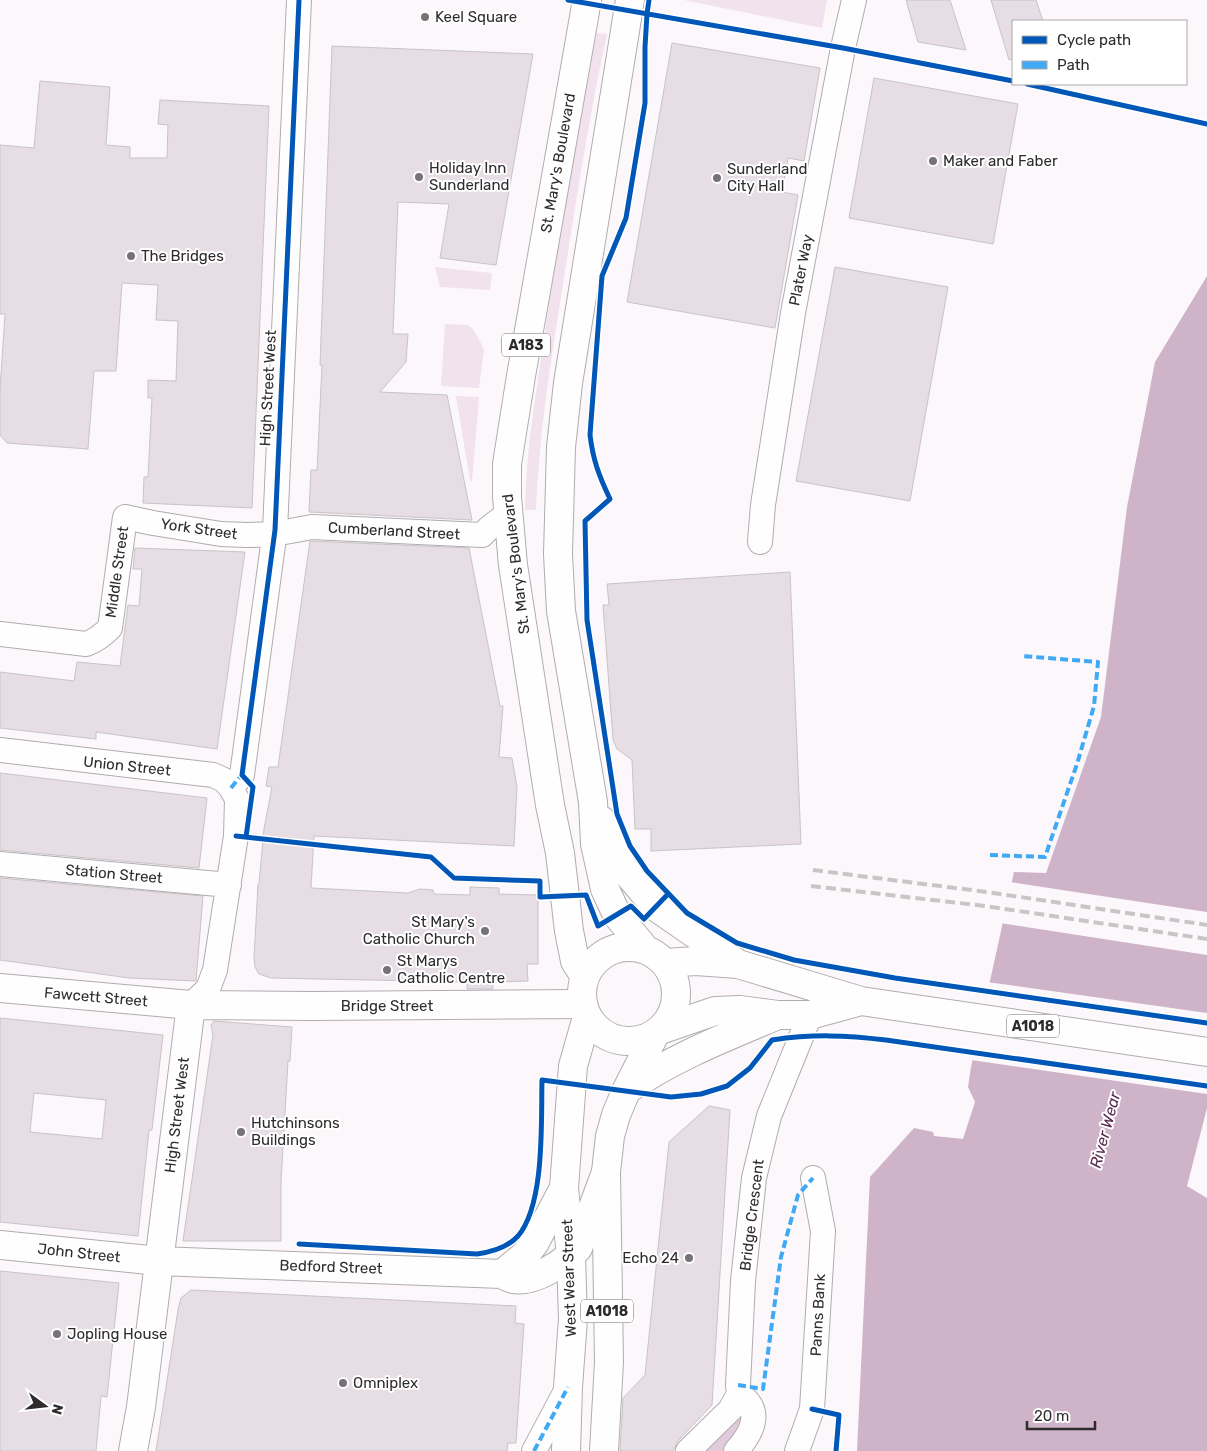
<svg xmlns="http://www.w3.org/2000/svg" width="1207" height="1451" font-family="Rubik,sans-serif">
<rect width="100%" height="100%" fill="#fcf7fa"/>
<!-- green -->
<path fill="#f2e2ed" d="M684 0H827L822 28Z
M596 33 607 34C589 117 576 201 563 284 551 359 539 434 536 510H525C526 445 538 382 547 318 561 222 575 127 596 33Z
M435 267 492 273 490 290 440 287Z
M445 324 467 325 472 328 479 339 484 350 479 388 441 386Z
M456 396 479 397 472 481 471 482 470 480Z"/>
<!-- forest -->
<path fill="#e1cadc" d="M747 1400 736 1451H688Z"/>
<!-- water -->
<path fill="#cfb3c8" d="M1207 276V1108L1187 1186 1207 1198V1451H857L870 1177 914 1128 933 1132 934 1136 963 1139 975 1102 968 1087 971 1067 1014 872 1046 873 1101 717 1127 507 1155 362Z"/>
<!-- pier -->
<path fill="#fcf7fa" d="M1009 882 1207 912V955L1000 923Z
M987 982 1207 1013V1094L971 1060Z"/>
<!-- building -->
<path fill="#e7dde4" stroke="#c7c4c6" fill-rule="evenodd" d="M906 0H950L966 50 918 42Z
M991 0H1036L1043 21H1013V59L1009 60Z
M672 43 820 68 804 161 788 158 782 192 798 195 775 328 627 302Z
M332 46 533 54 496 265 440 258 449 204 398 202 393 334H408L406 362 380 392 447 395 472 520 309 512 311 470H317L322 365H320Z
M874 78 1018 104 993 244 849 218Z
M40 81 110 87 106 145 130 147V158H167L168 125 158 124 160 100 269 106 252 508 143 503 144 477H148L152 398H148V380L176 381 178 321 156 320 158 285 122 283 116 371H94L88 449 7 443 0 435V389L5 314H0V145L34 148Z
M835 267 948 287 910 501 796 481Z
M310 541 469 548 500 706H503L499 757 512 758 517 787 514 846 314 836 311 888 408 893 420 889 433 890 434 894 470 895V887L499 888V894L538 895V964H527L528 981 493 982V989H467V982L271 978 259 974 255 967 254 958 258 884H259L264 829 272 787 266 786 269 767H278Z
M135 548 245 552 217 749 96 732V739L0 728V672L74 681 77 662 120 666 128 605 139 606 142 569H133Z
M790 572 801 844 651 851V829H635L632 760 617 749 613 740 603 605H609L607 584Z
M0 773 207 798 199 868 0 850Z
M0 878 203 896 196 981 129 978 0 960Z
M0 1018 163 1035 152 1130H149L138 1236 0 1222ZM34 1093 106 1100 102 1139 30 1132Z
M214 1021 292 1027 290 1061H288L281 1182V1241H183L213 1035 211 1025Z
M709 1106 730 1110 712 1405 678 1441 673 1451H620L623 1398 645 1375 669 1142Z
M0 1271 119 1283 107 1397 101 1396 96 1451H0Z
M191 1290 516 1306 515 1323 524 1324 516 1443H508L507 1451H156L178 1310 181 1298Z"/>
<g fill="none" stroke-linecap="round" stroke-linejoin="round">
<!-- street casing -->
<g stroke="#b0acae" stroke-width="26">
<path id="street" d="M760 542 763 505 793 313 843 48 854 0
M0 634 86 644C97 640 102 635 110 628L125 517 153 523 221 534 246 535 274 534 312 527 482 535 489 528 507 514
M0 750 213 775 224 780 231 788 237 799 236 836 215 970 208 989 191 1005
M231 788 242 775 275 530 299 0
M0 864 229 885
M739 1394 738 1385 743 1281 754 1178 769 1116 810 1015
M534 1451 568 1387
M688 1451 730 1410 739 1394
M736 1451C752 1433 764 1411 739 1394
M797 1451 812 1409 823 1231 813 1178"/>
</g>
<!-- secondary casing -->
<g stroke="#b0acae" stroke-width="30">
<path id="secondary" d="M0 988 191 1005 311 1006 583 1004
M0 1245 159 1261 502 1274C505 1276 510 1278 513 1279 534 1283 564 1263 578 1248L606 1172
M502 1274 525 1255 534 1244 564 1188
M133 1451 141 1407 191 1005"/>
</g>
<!-- primary casing -->
<g stroke="#b0acae" stroke-width="30">
<path id="primary" d="M628 1089C674 1057 726 1037 778 1015
M566 1451 568 1387 573 1319 571 1256 564 1188 573 1066 587 1017
M604 1451 609 1362 606 1172 610 1136 616 1115 626 1091 655 1034"/>
</g>
<!-- highway casing -->
<g stroke="#b0acae" stroke-width="30">
<path id="highway" d="M630 0 568 383 561 447 558 554 561 611 593 802 595 844 605 889 617 915 645 949
M601 820 623 868 656 907 738 964
M582 994a47 47 0 1 1 94 0a47 47 0 1 1-94 0Z
M665 963 696 961 738 964 861 1001 1207 1052
M585 977 575 961 569 931 560 853 550 805 513 565 507 497V464L521 376 587 0
M660 1030 715 1011 740 1010 778 1015H810L861 1001"/>
</g>
<!-- street -->
<use href="#street" stroke="#fffefe" stroke-width="24"/>
<!-- secondary -->
<use href="#secondary" stroke="#fffefe" stroke-width="28"/>
<!-- primary -->
<use href="#primary" stroke="#fffefe" stroke-width="28"/>
<!-- highway -->
<use href="#highway" stroke="#fffefe" stroke-width="28"/>
<!-- rail -->
<path stroke="#c7c6c7" stroke-width="4" stroke-dasharray="10 5" stroke-linecap="butt" d="M813 870 987 892 1207 925
M811 886 985 906 1207 939"/>
<!-- quiet -->
<path stroke="#3fa9f5" stroke-width="4" stroke-dasharray="8 4" stroke-linecap="butt" d="M231 788 243 773
M990 855 1045 857 1077 764 1094 706 1098 662 1022 656
M738 1385 763 1389 781 1257 798 1195 813 1178
M534 1451 568 1387"/>
<!-- cycleway casing -->
<g stroke="#fff" stroke-width="8">
<path id="cycleway" d="M568 0 843 48 1013 81
M649 0 647 14 645 47V103L626 218 602 276 590 435C593 460 599 476 610 499L585 521 587 620 617 814 630 846 647 871 687 913 737 943 794 960 895 978 1207 1023
M1027 84 1207 124
M236 836 431 857 454 878 540 881V897L586 895 598 926 631 906 644 919 668 894
M246 837 253 787 242 775 275 530 299 0
M299 1244 477 1254C492 1252 507 1248 518 1236 545 1204 541 1122 542 1080L671 1097 701 1094 727 1086 750 1068 772 1040C812 1034 846 1035 886 1040L1207 1086
M812 1409 839 1415 836 1451"/>
</g>
<!-- cycleway -->
<use href="#cycleway" stroke="#0057b8" stroke-width="5"/>
</g>
<!-- markers -->
<g fill="#767275" stroke="#fff" stroke-width="2">
<circle cx="425" cy="17" r="5"/>
<circle cx="933" cy="161" r="5"/>
<circle cx="419" cy="177" r="5"/>
<circle cx="717" cy="178" r="5"/>
<circle cx="131" cy="256" r="5"/>
<circle cx="485" cy="931" r="5"/>
<circle cx="387" cy="970" r="5"/>
<circle cx="241" cy="1132" r="5"/>
<circle cx="689" cy="1258" r="5"/>
<circle cx="57" cy="1334" r="5"/>
<circle cx="343" cy="1383" r="5"/>
</g>
<g text-anchor="middle" dominant-baseline="central" stroke-width="4" stroke-linejoin="round" paint-order="stroke">
<!-- shield labels -->
<g fill="#fff" stroke="#6d6b6c" stroke-width="1">
<rect x="502" y="333.5" width="48" height="23" rx="4"/>
<rect x="1007" y="1014.5" width="52" height="23" rx="4"/>
<rect x="581" y="1299.5" width="52" height="23" rx="4"/>
</g>
<g font-size="14" font-weight="bold" fill="#2e2b2d">
<text x="526" y="345">A183</text>
<text x="1033" y="1026">A1018</text>
<text x="607" y="1311">A1018</text>
</g>
<!-- poi labels -->
<g font-size="15" fill="#2e2b2d" stroke="#fff" text-anchor="start">
<text x="435" y="17">Keel Square</text>
<text x="943" y="161">Maker and Faber</text>
<text x="429" y="168">Holiday Inn<tspan x="429" dy="17">Sunderland</tspan></text>
<text x="727" y="169">Sunderland<tspan x="727" dy="17">City Hall</tspan></text>
<text x="141" y="256">The Bridges</text>
<text x="475" y="922" text-anchor="end">St Mary's<tspan x="475" dy="17">Catholic Church</tspan></text>
<text x="397" y="961">St Marys<tspan x="397" dy="17">Catholic Centre</tspan></text>
<text x="251" y="1123">Hutchinsons<tspan x="251" dy="17">Buildings</tspan></text>
<text x="679" y="1258" text-anchor="end">Echo 24</text>
<text x="67" y="1334">Jopling House</text>
<text x="353" y="1383">Omniplex</text>
</g>
<!-- street labels -->
<g font-size="15" fill="#2e2b2d" stroke="#fff">
<text transform="translate(558 163) rotate(-80)">St. Mary's Boulevard</text>
<text transform="translate(801 270) rotate(-79)">Plater Way</text>
<text transform="translate(268 388) rotate(-87)">High Street West</text>
<text transform="translate(199 529) rotate(8)">York Street</text>
<text transform="translate(394 531) rotate(3)">Cumberland Street</text>
<text transform="translate(516 564) rotate(-97)">St. Mary's Boulevard</text>
<text transform="translate(117 572) rotate(-82)">Middle Street</text>
<text transform="translate(127 766) rotate(6)">Union Street</text>
<text transform="translate(114 874) rotate(5)">Station Street</text>
<text transform="translate(96 997) rotate(5)">Fawcett Street</text>
<text x="387" y="1006">Bridge Street</text>
<text transform="translate(177 1115) rotate(-83)">High Street West</text>
<text transform="translate(752 1215) rotate(-83)">Bridge Crescent</text>
<text transform="translate(79 1253) rotate(6)">John Street</text>
<text transform="translate(331 1267) rotate(2)">Bedford Street</text>
<text transform="translate(569 1278) rotate(-92)">West Wear Street</text>
<text transform="translate(818 1315) rotate(-87)">Panns Bank</text>
</g>
<!-- water labels -->
<g font-size="16" font-style="italic" fill="#592951" stroke="#fff">
<text transform="translate(1105 1130) rotate(-75)">River Wear</text>
</g>
</g>
<!-- legend -->
<rect x="1012" y="20" width="175" height="65" fill="#ffffff" stroke="#abaaab"/>
<rect x="1022" y="36" width="25" height="8" fill="#0057b8" stroke="#abaaab"/>
<text x="1057" y="45" font-size="15" fill="#2e2b2d">Cycle path</text>
<rect x="1022" y="61" width="25" height="8" fill="#3fa9f5" stroke="#abaaab"/>
<text x="1057" y="70" font-size="15" fill="#2e2b2d">Path</text>
<!-- north arrow -->
<g transform="translate(45 1406) rotate(105)" stroke="#ffffff" stroke-width="4" paint-order="stroke">
<path d="M0-4L9 19L0 12L-9 19Z" fill="#2e2b2d"/>
<text y="-8" font-size="14" font-weight="bold" text-anchor="middle" fill="#2e2b2d">N</text>
</g>
<!-- scale -->
<path d="M1027 1421v8h68v-8" fill="none" stroke="#2e2b2d" stroke-width="2.5"/>
<text x="1034" y="1421" font-size="15" fill="#2e2b2d" stroke="#ffffff" stroke-width="4" paint-order="stroke">20 m</text>
</svg>
